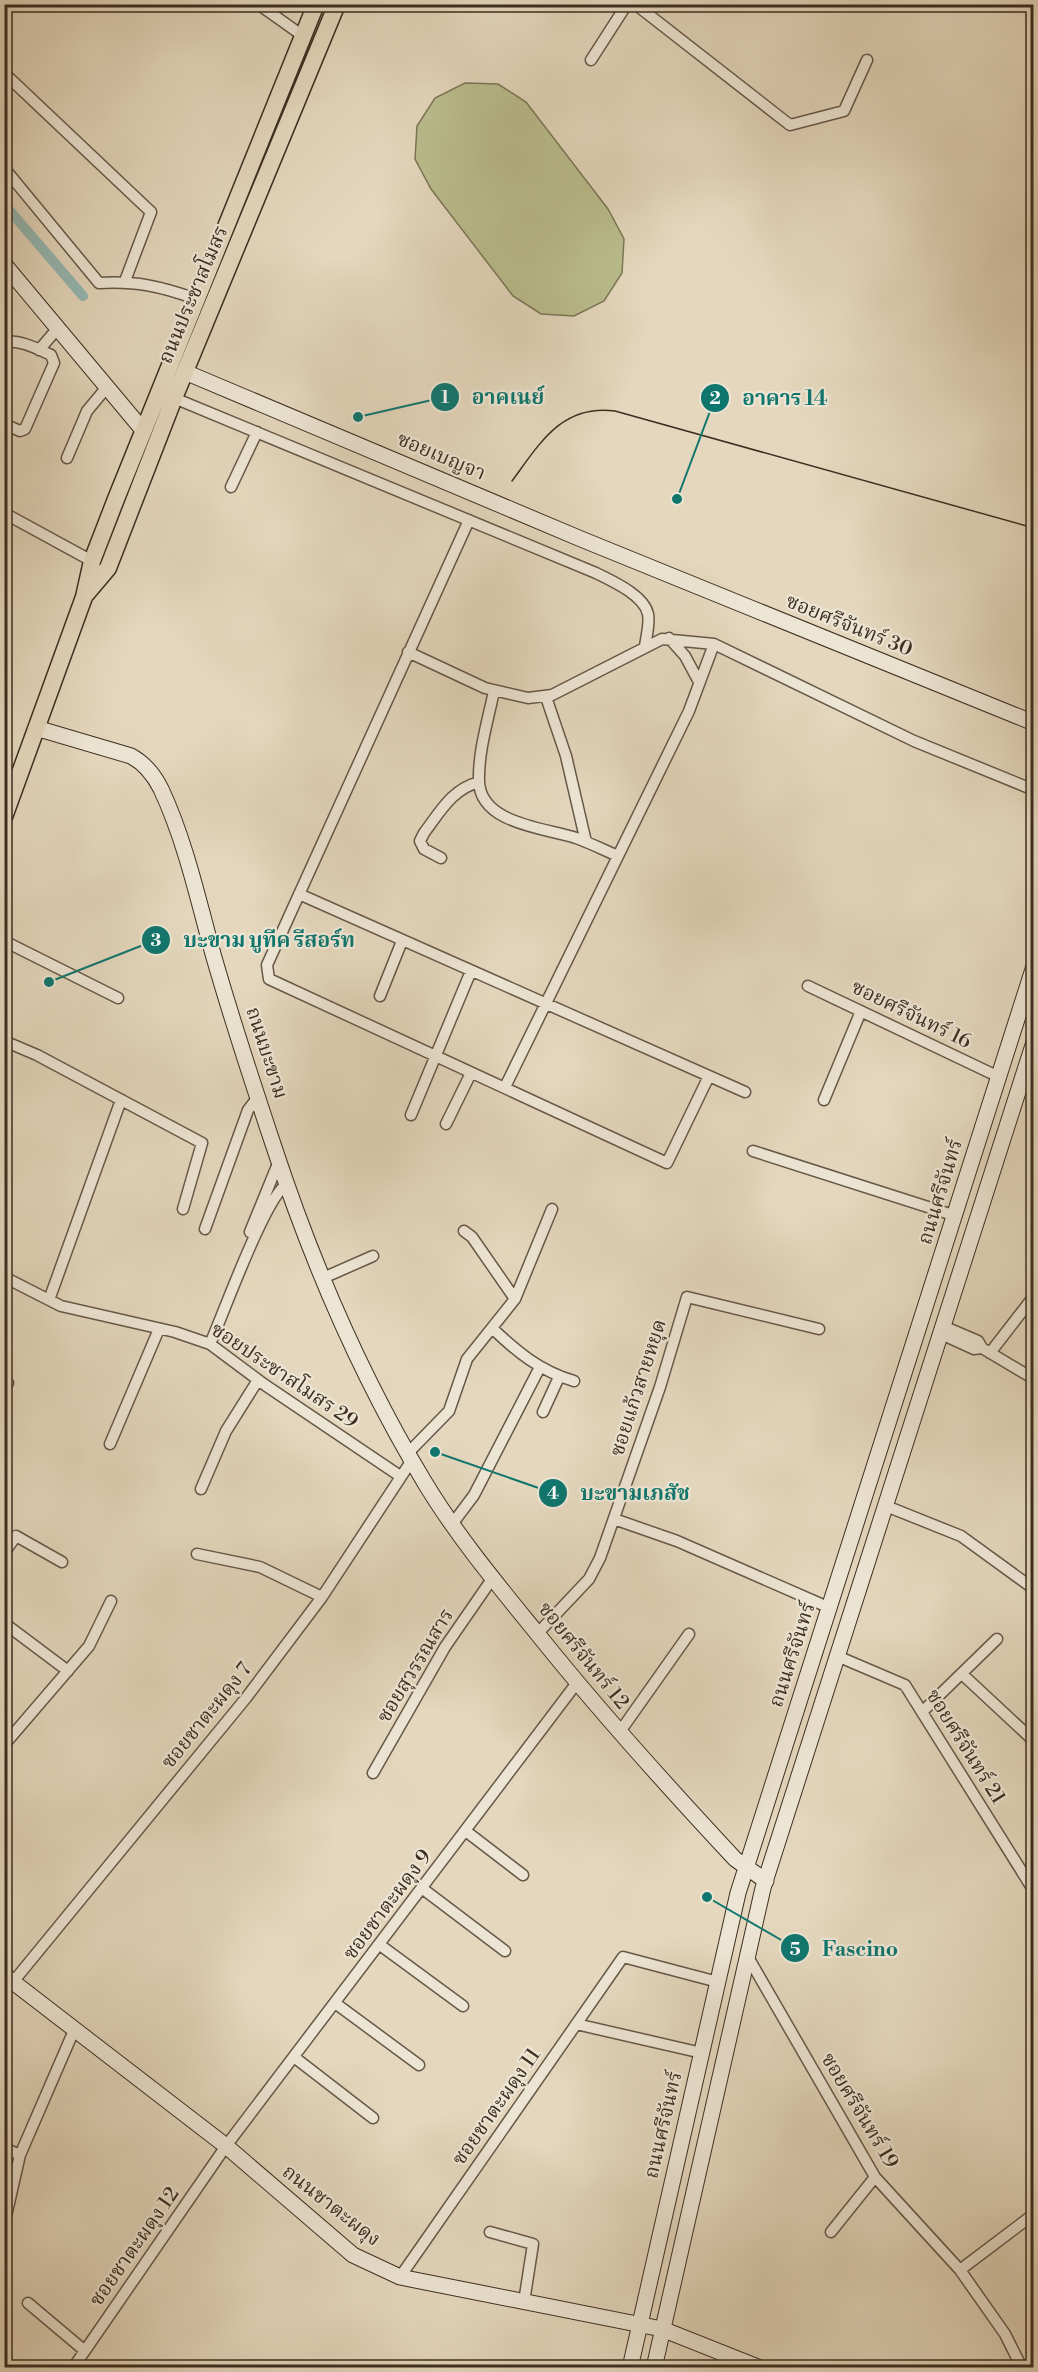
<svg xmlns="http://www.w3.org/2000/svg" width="1038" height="2372" font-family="'Libre Bodoni','Noto Serif Thai',serif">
<rect width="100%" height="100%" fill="#e4d7bd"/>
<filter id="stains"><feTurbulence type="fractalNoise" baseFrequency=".00333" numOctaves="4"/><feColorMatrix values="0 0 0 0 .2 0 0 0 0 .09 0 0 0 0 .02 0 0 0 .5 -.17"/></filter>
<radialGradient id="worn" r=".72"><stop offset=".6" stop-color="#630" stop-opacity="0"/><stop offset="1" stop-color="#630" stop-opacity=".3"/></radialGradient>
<!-- green -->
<path fill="#babd8d" stroke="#7b7657" stroke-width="1.5" d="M465 83 498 84 526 102 608 209 624 239 622 273 604 301 574 316 541 314 513 296 431 189 415 159 417 126 435 98Z"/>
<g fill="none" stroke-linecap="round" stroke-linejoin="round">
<!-- canal -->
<path stroke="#95b9b4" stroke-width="10" d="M4 204 83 296"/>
<!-- street casing -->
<g stroke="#665848" stroke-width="13">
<path id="street" d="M258 4 303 36
M635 4 790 125 844 111 867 60
M591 60 627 4
M4 73 151 212 125 281
M4 168 99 283C136 281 160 286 196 299
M4 342C19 339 38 349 51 355L54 363 25 429 20 431 4 424
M39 350 58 328
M174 398 596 573C612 581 644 595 648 614 650 624 646 637 645 647
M67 458 87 411 107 387
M231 487 257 432
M4 513 92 561
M469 520 267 965 269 979 667 1163 709 1076
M669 638 685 656 699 682
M408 652 485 688 528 698 552 695 662 639 714 644 914 741 1034 790
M494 691C488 720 478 752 479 782 481 824 545 828 576 838 590 843 604 850 618 856
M546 697 566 756 586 842
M441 858 424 849 420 841 424 833C440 812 452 789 479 782
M299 894 745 1092
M4 941 118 998
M808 986 999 1077
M380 996 402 941
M4 1041 37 1055 202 1143 183 1209
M505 1087 689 711 714 644
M824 1100 861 1011
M411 1115 471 971
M446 1124 471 1073
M753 1151 956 1216
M205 1229 248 1110 258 1097
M464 1231 472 1237 515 1299
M250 1232 279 1161
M4 1277 61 1306 175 1332 210 1344 265 1385 400 1476
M323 1278 373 1256
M49 1300 121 1100
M943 1326 978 1341 982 1348 1034 1379
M492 1328C517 1352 540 1371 574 1381
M941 1334 974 1349 982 1348
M210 1344C223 1315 265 1197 287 1184
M990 1353 1034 1296
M4 1382 8 1383
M543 1412 559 1377
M110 1444 159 1329
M408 1453 449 1411 467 1359 515 1299 552 1209
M201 1489 226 1431 258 1380
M886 1506 961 1536 1034 1589
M614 1519 677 1541 830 1608
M453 1523 474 1495 540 1367
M4 1553 16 1536 62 1562
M197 1554 260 1567 322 1597
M4 1623 68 1671
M537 1634 589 1579 600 1558 660 1387 687 1297 819 1329
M837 1656 905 1685 1034 1891
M962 1674 1034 1741
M922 1712 997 1639
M619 1733 689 1634
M4 1745 89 1646 111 1601
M373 1773 445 1647 492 1579
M467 1832 523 1875
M423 1889 505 1951
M380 1945 463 2006
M748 1957 875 2177 960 2270 1005 2334 1022 2368
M13 1982 246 1698 322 1597 412 1460
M335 2003 419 2065
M576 2024 702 2053
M294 2057 373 2118
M4 2148 20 2155
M4 2225 20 2155 75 2028
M490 2232 533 2244 524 2302
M831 2232 875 2177
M960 2270 1034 2214
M400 2277 623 1957 718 1982
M28 2303 85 2351
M73 2368 226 2146 576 1684"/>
</g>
<!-- secondary casing -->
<g stroke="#3c2e21" stroke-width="17">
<path id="secondary" d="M4 264 142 429
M185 372 581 539 1034 723
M36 728 131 756C144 763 154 775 161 789 185 840 198 899 213 954 231 1017 252 1081 273 1144 311 1260 361 1377 425 1483 457 1536 497 1584 536 1632 599 1711 666 1785 735 1859L766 1881
M4 1975 226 2146 353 2255 400 2277 662 2329 760 2368
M630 2368 738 1893 1034 966
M654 2368 763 1888 1034 1042"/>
</g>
<!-- primary casing -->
<g stroke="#3c2e21" stroke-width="19">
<path id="primary" d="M86 594 108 568 174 398 337 4
M4 817 84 597 92 561 116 499 316 4"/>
</g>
<!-- street -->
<use href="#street" stroke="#ede5d4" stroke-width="10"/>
<!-- secondary -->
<use href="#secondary" stroke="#ede5d4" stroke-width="15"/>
<!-- primary -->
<use href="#primary" stroke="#e4d7bd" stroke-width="16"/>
<!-- tram -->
<path stroke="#3c2e21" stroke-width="1.5" d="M512 481C540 443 562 404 615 411L1034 528"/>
</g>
<g text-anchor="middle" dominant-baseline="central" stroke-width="4.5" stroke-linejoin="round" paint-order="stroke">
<!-- street labels -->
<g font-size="20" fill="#3c2e21" stroke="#ede5d4">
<text transform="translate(194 295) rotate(-67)">ถนนประชาสโมสร</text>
<text transform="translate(441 457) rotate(23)">ซอยเบญจา</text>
<text transform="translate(849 626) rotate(22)">ซอยศรีจันทร์ 30</text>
<text transform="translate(911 1015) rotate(26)">ซอยศรีจันทร์ 16</text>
<text transform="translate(266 1053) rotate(72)">ถนนบะขาม</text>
<text transform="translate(941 1192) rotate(-73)">ถนนศรีจันทร์</text>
<text transform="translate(284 1376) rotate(34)">ซอยประชาสโมสร 29</text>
<text transform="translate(639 1388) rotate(-72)">ซอยแก้วสายหยุด</text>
<text transform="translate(793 1655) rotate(-72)">ถนนศรีจันทร์</text>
<text transform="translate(583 1656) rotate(51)">ซอยศรีจันทร์ 12</text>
<text transform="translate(416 1666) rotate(-59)">ซอยสุวรรณสาร</text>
<text transform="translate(207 1716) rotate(-51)">ซอยชาตะผดุง 7</text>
<text transform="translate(965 1747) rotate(58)">ซอยศรีจันทร์ 21</text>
<text transform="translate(388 1905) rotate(-53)">ซอยชาตะผดุง 9</text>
<text transform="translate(497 2107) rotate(-55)">ซอยชาตะผดุง 11</text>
<text transform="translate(859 2111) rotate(59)">ซอยศรีจันทร์ 19</text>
<text transform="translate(664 2125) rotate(-77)">ถนนศรีจันทร์</text>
<text transform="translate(331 2206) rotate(38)">ถนนชาตะผดุง</text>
<text transform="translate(135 2247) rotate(-55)">ซอยชาตะผดุง 12</text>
</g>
</g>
<!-- callouts -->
<path fill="none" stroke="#0f766e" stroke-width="2" d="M358 417L445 397M677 499L715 398M49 982L156 940M435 1452L553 1493M707 1897L795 1948"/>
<g fill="#0f766e" stroke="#ede5d4" stroke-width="2">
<circle cx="358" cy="417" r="6"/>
<circle cx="677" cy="499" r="6"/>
<circle cx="49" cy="982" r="6"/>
<circle cx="435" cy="1452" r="6"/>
<circle cx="707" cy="1897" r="6"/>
<circle cx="445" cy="397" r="15"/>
<circle cx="715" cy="398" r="15"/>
<circle cx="156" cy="940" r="15"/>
<circle cx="553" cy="1493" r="15"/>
<circle cx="795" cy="1948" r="15"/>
</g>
<g font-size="18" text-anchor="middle" font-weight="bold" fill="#fff">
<text x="445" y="403">1</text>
<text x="715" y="404">2</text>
<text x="156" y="946">3</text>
<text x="553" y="1499">4</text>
<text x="795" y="1955">5</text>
</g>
<g font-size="21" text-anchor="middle" font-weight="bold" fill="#0f766e" stroke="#ede5d4" stroke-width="4.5" stroke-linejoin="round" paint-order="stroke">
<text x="508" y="404">อาคเนย์</text>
<text x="785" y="405">อาคาร 14</text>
<text x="269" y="947">บะขาม บูทีค รีสอร์ท</text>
<text x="635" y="1500">บะขามเภสัช</text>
<text x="860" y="1956">Fascino</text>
</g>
<!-- margin -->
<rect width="1038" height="2372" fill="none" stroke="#e4d7bd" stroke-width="24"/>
<rect x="6" y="6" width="1026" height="2360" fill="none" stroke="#3c2e21" stroke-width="3"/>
<rect x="12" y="12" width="1014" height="2348" fill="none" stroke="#3c2e21" stroke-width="1.5"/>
<rect width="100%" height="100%" filter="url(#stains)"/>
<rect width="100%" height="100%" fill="url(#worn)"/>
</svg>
